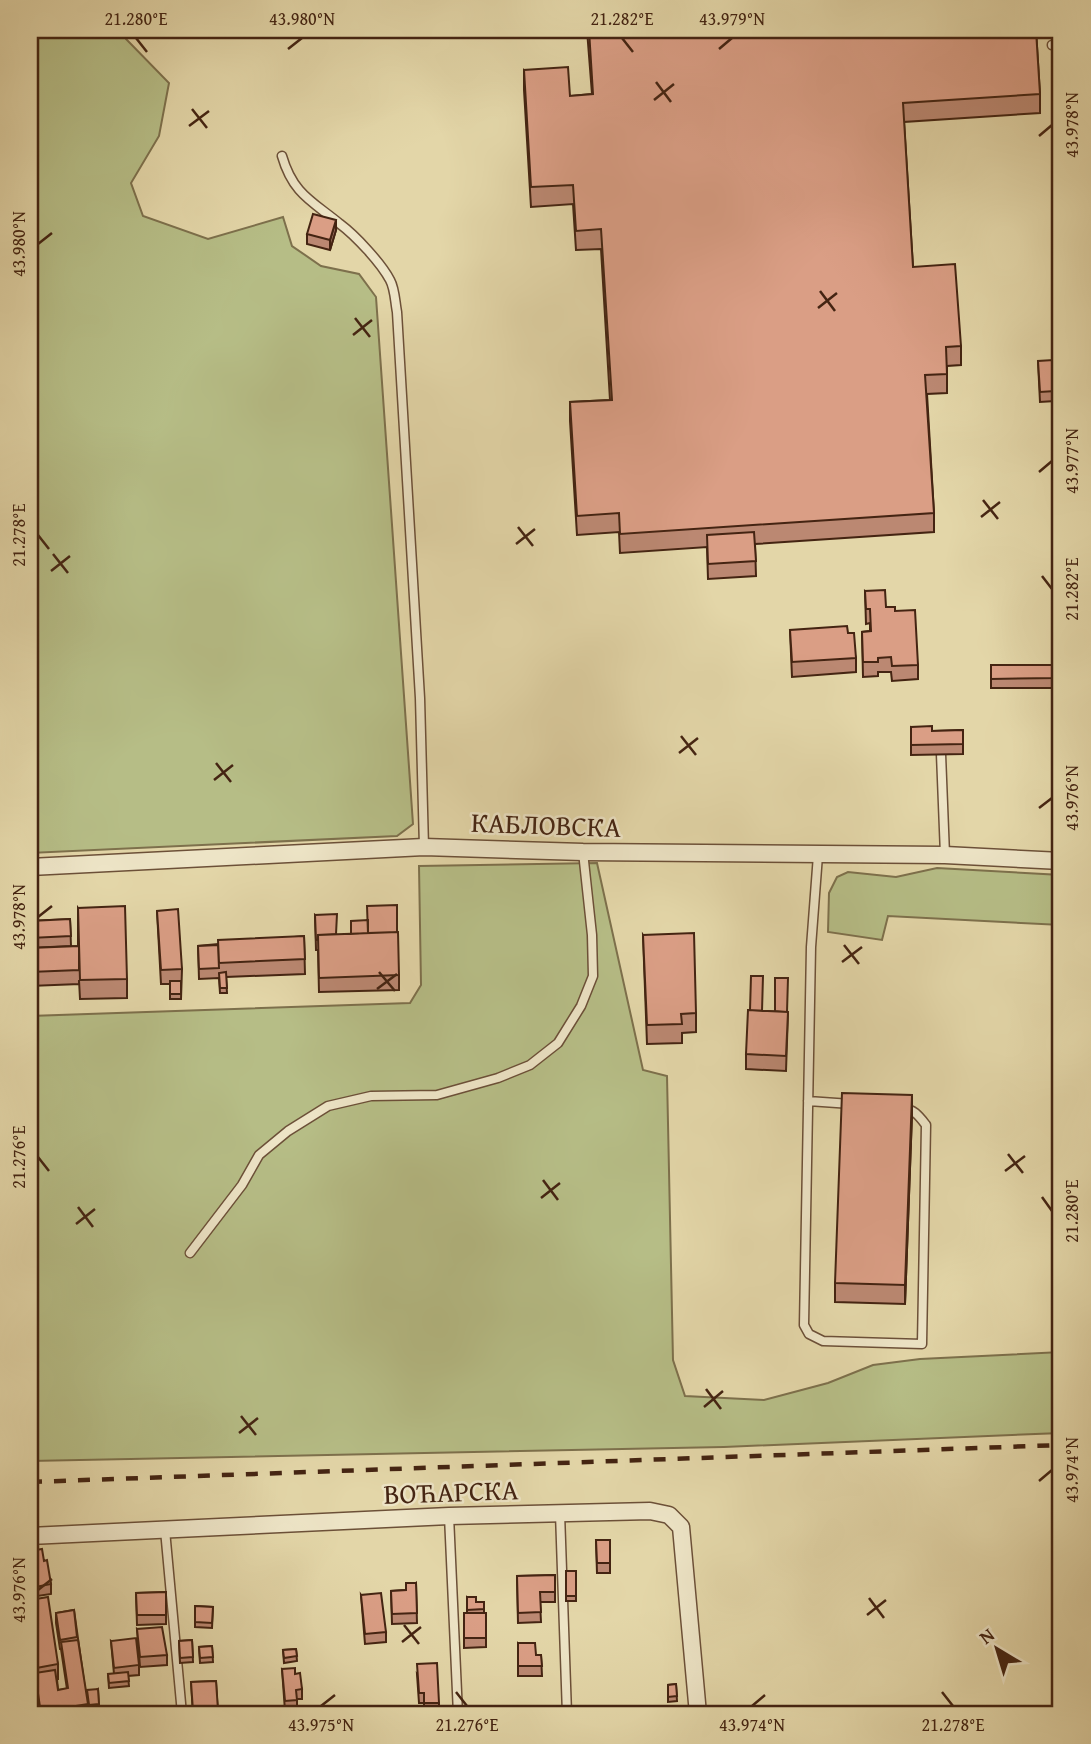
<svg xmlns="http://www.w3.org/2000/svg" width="1091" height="1744" font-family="'Gentium Book Plus',serif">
<rect width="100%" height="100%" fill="#e3d6a8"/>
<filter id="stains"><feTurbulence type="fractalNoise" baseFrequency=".00286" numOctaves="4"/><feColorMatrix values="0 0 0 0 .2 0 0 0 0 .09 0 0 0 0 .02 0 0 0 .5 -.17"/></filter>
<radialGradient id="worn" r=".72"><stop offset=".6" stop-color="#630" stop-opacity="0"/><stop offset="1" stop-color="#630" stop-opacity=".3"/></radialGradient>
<!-- green -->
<path fill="#b6bd86" stroke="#7d704c" stroke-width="2" d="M38 30H124L126 39 169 83 159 136 131 183 143 216 208 239 283 217 292 246 321 266 359 274 376 297 413 824 397 836 30 853V50Z
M597 863 643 1070 667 1076 673 1360 685 1396 764 1400 828 1383 873 1365 920 1359 1061 1352V1433L724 1447 30 1461V1016L410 1003 421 985 419 866Z
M937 868 1061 875V925L888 916 882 940 828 932 829 893 837 877 848 872 896 877Z"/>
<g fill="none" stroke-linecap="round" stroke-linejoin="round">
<!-- lane casing -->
<g stroke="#6c5038" stroke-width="11">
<path id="lane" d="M1052 45H1061
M282 156C293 194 312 201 340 224 356 236 381 263 390 280 395 289 395 302 397 312L420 698 424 847
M941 754 945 855
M818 855 811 947 804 1325 809 1334 823 1341 922 1344 926 1125C919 1116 914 1109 902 1108
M808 1101 851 1104
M190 1253 242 1185 259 1155 288 1131 328 1106 371 1096 437 1095 498 1078 530 1065 558 1043 581 1006 593 976 592 935 583 852
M560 1513 567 1714
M449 1516 458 1714
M165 1530 182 1714"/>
</g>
<!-- street casing -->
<g stroke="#6c5038" stroke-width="19">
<path id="street" d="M30 867 424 847 583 852 945 855 1061 861
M30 1536 449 1516 650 1511 669 1515 681 1527 698 1714"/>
</g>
<!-- lane -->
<use href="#lane" stroke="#ede4c6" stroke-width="8"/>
<!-- street -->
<use href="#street" stroke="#ede4c6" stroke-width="16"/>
<!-- rail -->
<path stroke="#442412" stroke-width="4.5" stroke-dasharray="12 12" stroke-linecap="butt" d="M30 1482 1061 1445"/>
</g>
<!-- wall -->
<path fill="#bb8872" stroke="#442412" stroke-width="2" d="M587 30H1036L1040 94V113L904 122 913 267 961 346V365L947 366V393L927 394 934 513V532L755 544 756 576 708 579 707 547 620 553 619 532 577 535 570 421V402L610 400 601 249 576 250 573 204 531 207 524 90V70L570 96 592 94Z
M336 230 330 250 307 244V234Z
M1038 361 1055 391V401L1040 402Z
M865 591 886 607 895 611 918 665V679L892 681 891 672H878V676L863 677 862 632 870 631V623L866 624Z
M790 630 848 633 856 658V672L792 677Z
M991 665H1057V688H991Z
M911 727 932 731 963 730V754L911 755Z
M78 908 127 979V998L80 999 79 980V984L30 986V948L78 946Z
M157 911 182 969 181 999H170V984H161Z
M315 915 336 934 399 975V990L319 992 318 950H316Z
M70 919 71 946 30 948V921Z
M643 935 696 1013V1032L682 1033V1043L647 1044Z
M304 936 305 974 226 977 227 993H220L219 978 199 979 198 946Z
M763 1011 788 1012 786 1071 746 1069V1054Z
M912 1114 905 1304 835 1302V1283Z
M596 1540H610V1573H597Z
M30 1551 44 1561 51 1584V1594L37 1596 58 1664V1679H57L58 1690 67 1689 61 1649H60L56 1623V1613L74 1610 88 1710H89L87 1695 98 1689 99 1708 90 1709 91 1714H39L35 1683H31L30 1672Z
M566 1571H576V1601H566Z
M555 1575V1602H540L541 1622 518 1623 517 1576Z
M416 1583 417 1623 392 1624 391 1591 406 1590Z
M166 1592V1624L137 1625 136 1593Z
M361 1595 386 1632V1642L365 1644Z
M467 1597 476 1602H484V1613H486V1647L464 1648V1613H467Z
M195 1606 213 1607 212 1628 195 1627Z
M137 1629 167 1655V1665L140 1667Z
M192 1640 193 1662 180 1663 179 1641Z
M111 1641 139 1665V1675L128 1676 129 1686 109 1688 108 1674H114Z
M518 1643 536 1655H541L542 1676H518Z
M212 1646 213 1662 200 1663 199 1647Z
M296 1649 297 1661 284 1663 283 1650Z
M282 1669 295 1674 302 1689V1699H297V1710L285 1711Z
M417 1674 439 1703V1712L424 1713V1703H419Z
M216 1681 218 1714H193L191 1682Z
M676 1684 677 1701 668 1702V1685Z"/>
<!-- shaded-wall -->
<path fill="#996f5d" stroke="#442412" stroke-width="2" d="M336 220V230L330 250V240Z
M912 1095V1114L905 1304V1285Z"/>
<!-- building -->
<path fill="#da9e85" stroke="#442412" stroke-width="2" d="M589 30H1036L1040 94 903 103 913 267 955 264 961 346 946 347 947 374 925 375 934 513 620 534 619 513 577 516 570 402 612 400 601 229 576 231 573 185 531 187 524 70 568 67 570 96 593 94Z
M313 214 336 220 330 240 307 234Z
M1053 360 1055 391 1040 392 1038 361Z
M754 532 756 561 708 564 707 535Z
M885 590 886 607H895V611L915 610 918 665 892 666 891 657 878 658V662H863L862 632 871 631 870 609H866L865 591Z
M847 626 848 633H854L856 658 792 662 790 630Z
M991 665H1057V678L991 679Z
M932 726V731L963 730V744L911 745V727Z
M397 905V932L368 933 367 906Z
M125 906 127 979 80 980 78 908Z
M178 909 182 969 161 970 157 911Z
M337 914 336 934 318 935V940H316L315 915Z
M70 919 71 936 30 938V921Z
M368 920V933L351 934V921Z
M398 932 399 975 319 978 318 935Z
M694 933 696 1013 681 1014 682 1024 647 1025 643 935Z
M304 936 305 959 219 963 218 940Z
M218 945 219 968 199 969 198 946Z
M79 946V970L30 972V948Z
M226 972 227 988H220L219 973Z
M751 976H763L762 1011 750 1010Z
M775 978H788L787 1012 775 1011Z
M170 981H181V994H170Z
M748 1010 788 1012 786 1056 746 1054Z
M842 1093 912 1095 905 1285 835 1283Z
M596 1540H610V1563H597Z
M42 1549 44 1561 47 1560 51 1584 35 1587 37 1599 30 1600V1551Z
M566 1571H576V1596H566Z
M555 1575V1592H540L541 1612 518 1613 517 1576Z
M406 1583H416L417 1613 392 1614 391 1591 406 1590Z
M166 1592V1615H137L136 1593Z
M381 1593 386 1632 365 1634 361 1595Z
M48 1597 58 1664 31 1669 30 1657V1600Z
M467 1597H476V1602H484V1609L467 1610Z
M195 1606 213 1607 212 1623 195 1622Z
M74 1610 77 1637 60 1640 56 1613Z
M464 1613H486V1638H464Z
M162 1627 167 1655 140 1657 137 1629Z
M136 1638 139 1665 114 1668 111 1641Z
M78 1640 88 1704 57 1709 58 1713 41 1714 35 1673 55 1670 58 1690 68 1688 61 1642Z
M192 1640 193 1657 180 1658 179 1641Z
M518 1643H535L536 1655H541L542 1666H518Z
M212 1646 213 1657 200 1658 199 1647Z
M296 1649 297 1656 284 1658 283 1650Z
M437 1663 439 1703H424V1693H419L417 1664Z
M295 1668V1674L300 1673 302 1689 296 1690 297 1700 285 1701 282 1669Z
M128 1672 129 1681 109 1683 108 1674Z
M216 1681 218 1710 193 1711 191 1682Z
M676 1684 677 1696 668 1697V1685Z
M98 1689 99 1704 89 1705 87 1690Z
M90 1709 91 1714H60Z"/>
<!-- ticks -->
<path fill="none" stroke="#442412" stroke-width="2.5" d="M136 38 147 52M622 38 633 52M288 49 302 38M719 49 732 38M656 82 671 102M654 100 674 84M192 109 207 128M189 126 209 111M1039 136 1052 125M38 244 52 233M820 291 835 311M818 308 837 293M355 318 370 337M353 335 372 320M1039 472 1052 461M983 500 998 519M981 517 1000 502M518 527 533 546M38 535 49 549M516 544 535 529M53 554 68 573M51 571 70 556M1042 576 1052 589M681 736 696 755M679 753 698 738M216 763 231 782M214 780 233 765M1039 808 1052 798M38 917 52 906M844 945 859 964M842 962 862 947M379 972 395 991M377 989 397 974M1008 1154 1023 1173M38 1157 49 1171M1005 1171 1025 1156M543 1180 558 1200M1042 1197 1052 1211M541 1198 560 1183M78 1207 93 1227M76 1224 95 1209M706 1389 721 1409M704 1407 723 1391M241 1416 256 1435M239 1433 258 1418M1039 1481 1052 1470M38 1590 52 1579M869 1598 884 1618M867 1615 886 1600M404 1625 419 1644M402 1642 421 1627M456 1692 467 1706M942 1692 953 1706M321 1706 335 1695M752 1706 765 1695"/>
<g text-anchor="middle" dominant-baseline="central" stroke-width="5" stroke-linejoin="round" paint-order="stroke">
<!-- street labels -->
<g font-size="28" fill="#442412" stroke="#ede4c6">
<text transform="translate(546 824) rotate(2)">КАБЛОВСКА</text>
<text transform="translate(451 1491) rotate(-2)">ВОЋАРСКА</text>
</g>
</g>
<!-- margin -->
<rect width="1091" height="1744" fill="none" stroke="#e3d6a8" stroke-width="77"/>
<!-- north arrow -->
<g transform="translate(997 1649) rotate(322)" stroke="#ede4c6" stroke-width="5" paint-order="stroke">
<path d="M0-5L12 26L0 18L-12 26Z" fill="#442412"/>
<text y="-10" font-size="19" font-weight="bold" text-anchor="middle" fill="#442412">N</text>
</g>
<rect x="38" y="38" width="1014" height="1668" fill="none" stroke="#442412" stroke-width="2.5"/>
<g font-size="18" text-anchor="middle" fill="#442412">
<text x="136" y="25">21.280°E</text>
<text x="302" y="25">43.980°N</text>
<text x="622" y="25">21.282°E</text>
<text x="732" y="25">43.979°N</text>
<text transform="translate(1072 125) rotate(-90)" y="6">43.978°N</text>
<text transform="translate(19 244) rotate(-90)" y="6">43.980°N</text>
<text transform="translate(1072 461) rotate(-90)" y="6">43.977°N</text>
<text transform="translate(19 535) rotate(-90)" y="6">21.278°E</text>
<text transform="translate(1072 589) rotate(-90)" y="6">21.282°E</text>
<text transform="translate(1072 798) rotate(-90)" y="6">43.976°N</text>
<text transform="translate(19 917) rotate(-90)" y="6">43.978°N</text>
<text transform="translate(19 1157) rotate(-90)" y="6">21.276°E</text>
<text transform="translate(1072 1211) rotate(-90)" y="6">21.280°E</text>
<text transform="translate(1072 1470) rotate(-90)" y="6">43.974°N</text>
<text transform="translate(19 1590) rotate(-90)" y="6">43.976°N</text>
<text x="321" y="1731">43.975°N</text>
<text x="467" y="1731">21.276°E</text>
<text x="752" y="1731">43.974°N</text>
<text x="953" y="1731">21.278°E</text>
</g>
<rect width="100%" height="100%" filter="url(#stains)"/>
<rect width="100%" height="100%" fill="url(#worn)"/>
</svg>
